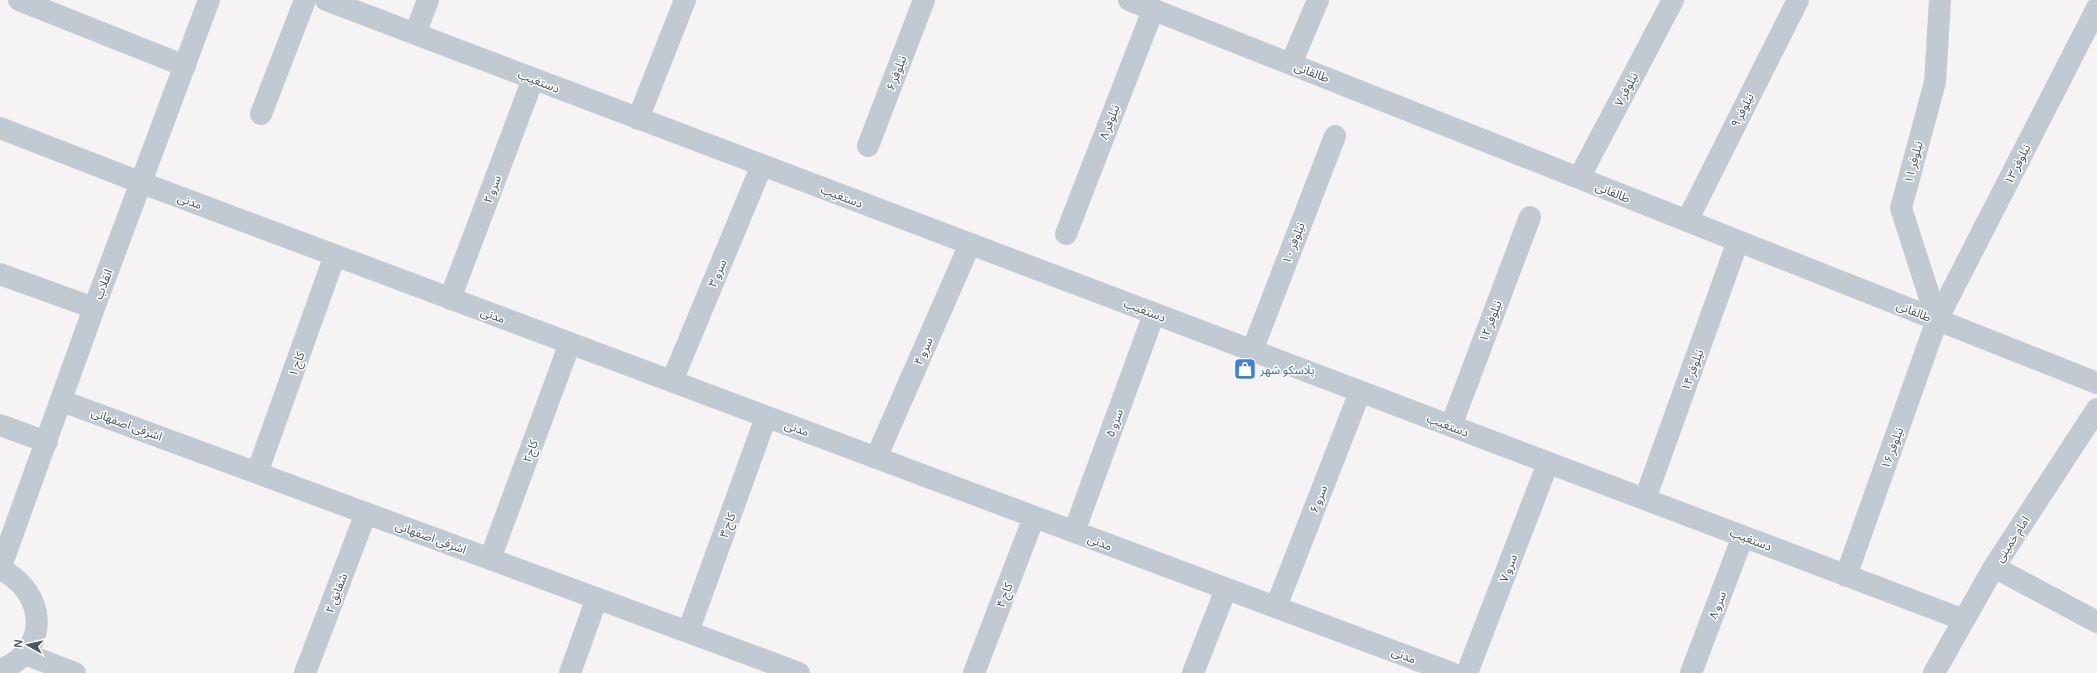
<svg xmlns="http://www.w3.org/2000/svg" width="2097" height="673" font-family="Manrope,'Noto Sans Arabic',sans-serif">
<rect width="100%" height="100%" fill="#f5f3f3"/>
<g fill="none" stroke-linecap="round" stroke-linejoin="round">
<!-- minor -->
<path stroke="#c1cad2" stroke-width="22" d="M19 0 185 66
M326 0 1964 620
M1129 0 2097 383
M415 34 428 0
M1291 64 1318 0
M261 114 305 0
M638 119 685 0
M0 128 142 183 1452 673
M868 146 924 0
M1579 178 1673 0
M1687 221 1798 0
M1066 234 1153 10
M0 274 94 308
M450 299 533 79
M1937 320 1901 208 1935 82 1940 0
M1252 351 1335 136
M672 381 762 165
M62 401 799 673
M0 425 47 442
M1451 426 1530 217
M876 458 970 244
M257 473 335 255
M1645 499 1738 241
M1074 532 1154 314
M490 559 570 343
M1994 567 2097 622
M0 569 94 308 209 0
M0 569C47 592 51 650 0 670
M1846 576 1937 320 2097 8
M1276 607 1360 392
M688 632 766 417
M25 654 75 673
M305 673 366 513
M570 673 597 598
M974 673 1034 517
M1193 673 1226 589
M1467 673 1548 463
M1691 673 1743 536
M1934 673 1994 567 2097 409"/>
</g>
<!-- icons -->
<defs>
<g id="shop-square" transform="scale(1.15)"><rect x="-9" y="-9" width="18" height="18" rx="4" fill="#3f7fe0" stroke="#fff"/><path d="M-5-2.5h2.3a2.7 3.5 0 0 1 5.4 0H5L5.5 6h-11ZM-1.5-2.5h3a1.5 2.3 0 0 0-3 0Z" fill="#fff"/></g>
</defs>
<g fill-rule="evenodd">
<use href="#shop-square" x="1245" y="369"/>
</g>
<g text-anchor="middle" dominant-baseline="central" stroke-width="3" stroke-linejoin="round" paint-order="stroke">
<!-- street labels -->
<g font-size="12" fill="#4a5661" stroke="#fff">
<text transform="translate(1312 72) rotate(21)">طالقانی</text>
<text transform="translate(896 73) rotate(-69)">نیلوفر ۶</text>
<text transform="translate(539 81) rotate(21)">دستغیب</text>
<text transform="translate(1626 89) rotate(-62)">نیلوفر ۷</text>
<text transform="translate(1742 110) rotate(-63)">نیلوفر ۹</text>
<text transform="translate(1109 122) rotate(-69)">نیلوفر ۸</text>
<text transform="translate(1913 162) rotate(-75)">نیلوفر ۱۱</text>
<text transform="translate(2017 164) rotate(-63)">نیلوفر ۱۳</text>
<text transform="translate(492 189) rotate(-69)">سرو ۲</text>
<text transform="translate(1613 192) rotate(22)">طالقانی</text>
<text transform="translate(842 196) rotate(21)">دستغیب</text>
<text transform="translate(190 201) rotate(20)">مدنی</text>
<text transform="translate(1293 243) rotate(-69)">نیلوفر ۱۰</text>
<text transform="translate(717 273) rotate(-67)">سرو ۳</text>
<text transform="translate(103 284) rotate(-69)">انقلاب</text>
<text transform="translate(1145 310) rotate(21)">دستغیب</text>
<text transform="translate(1914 311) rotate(22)">طالقانی</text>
<text transform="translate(493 315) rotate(20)">مدنی</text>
<text transform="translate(1490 321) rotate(-69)">نیلوفر ۱۲</text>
<text transform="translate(923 351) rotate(-66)">سرو ۴</text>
<text transform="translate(296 364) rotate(-70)">کاج ۱</text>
<text transform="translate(1692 370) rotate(-70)">نیلوفر ۱۴</text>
<text transform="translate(1114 423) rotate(-70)">سرو ۵</text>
<text transform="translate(127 424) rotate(20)">اشرفی اصفهانی</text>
<text transform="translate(1448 425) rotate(21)">دستغیب</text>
<text transform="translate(797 428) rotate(20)">مدنی</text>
<text transform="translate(1892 448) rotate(-70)">نیلوفر ۱۶</text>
<text transform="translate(530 451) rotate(-70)">کاج۲</text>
<text transform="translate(1318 499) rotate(-69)">سرو ۶</text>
<text transform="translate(727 525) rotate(-70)">کاج ۳</text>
<text transform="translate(431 537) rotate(20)">اشرفی اصفهانی</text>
<text transform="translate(1751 539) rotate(21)">دستغیب</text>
<text transform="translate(2012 539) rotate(-57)">امام خمینی</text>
<text transform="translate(1100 542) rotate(21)">مدنی</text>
<text transform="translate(1508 568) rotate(-69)">سرو ۷</text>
<text transform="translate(336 593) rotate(-69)">شقایق ۲</text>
<text transform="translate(1004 595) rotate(-69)">کاج ۴</text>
<text transform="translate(1717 605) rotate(-69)">سرو ۸</text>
<text transform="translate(1404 655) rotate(21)">مدنی</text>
</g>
<!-- shop labels -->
<g font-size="12" fill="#366cbe" stroke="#fff" text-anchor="start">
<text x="1260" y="369">پلاسکو شهر</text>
</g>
</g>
<!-- north arrow -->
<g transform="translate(28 645) rotate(278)" stroke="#ffffff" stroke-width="3" paint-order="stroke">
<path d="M0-3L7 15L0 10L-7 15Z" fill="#4a5661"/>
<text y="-6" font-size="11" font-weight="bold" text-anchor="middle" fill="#4a5661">N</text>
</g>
</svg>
